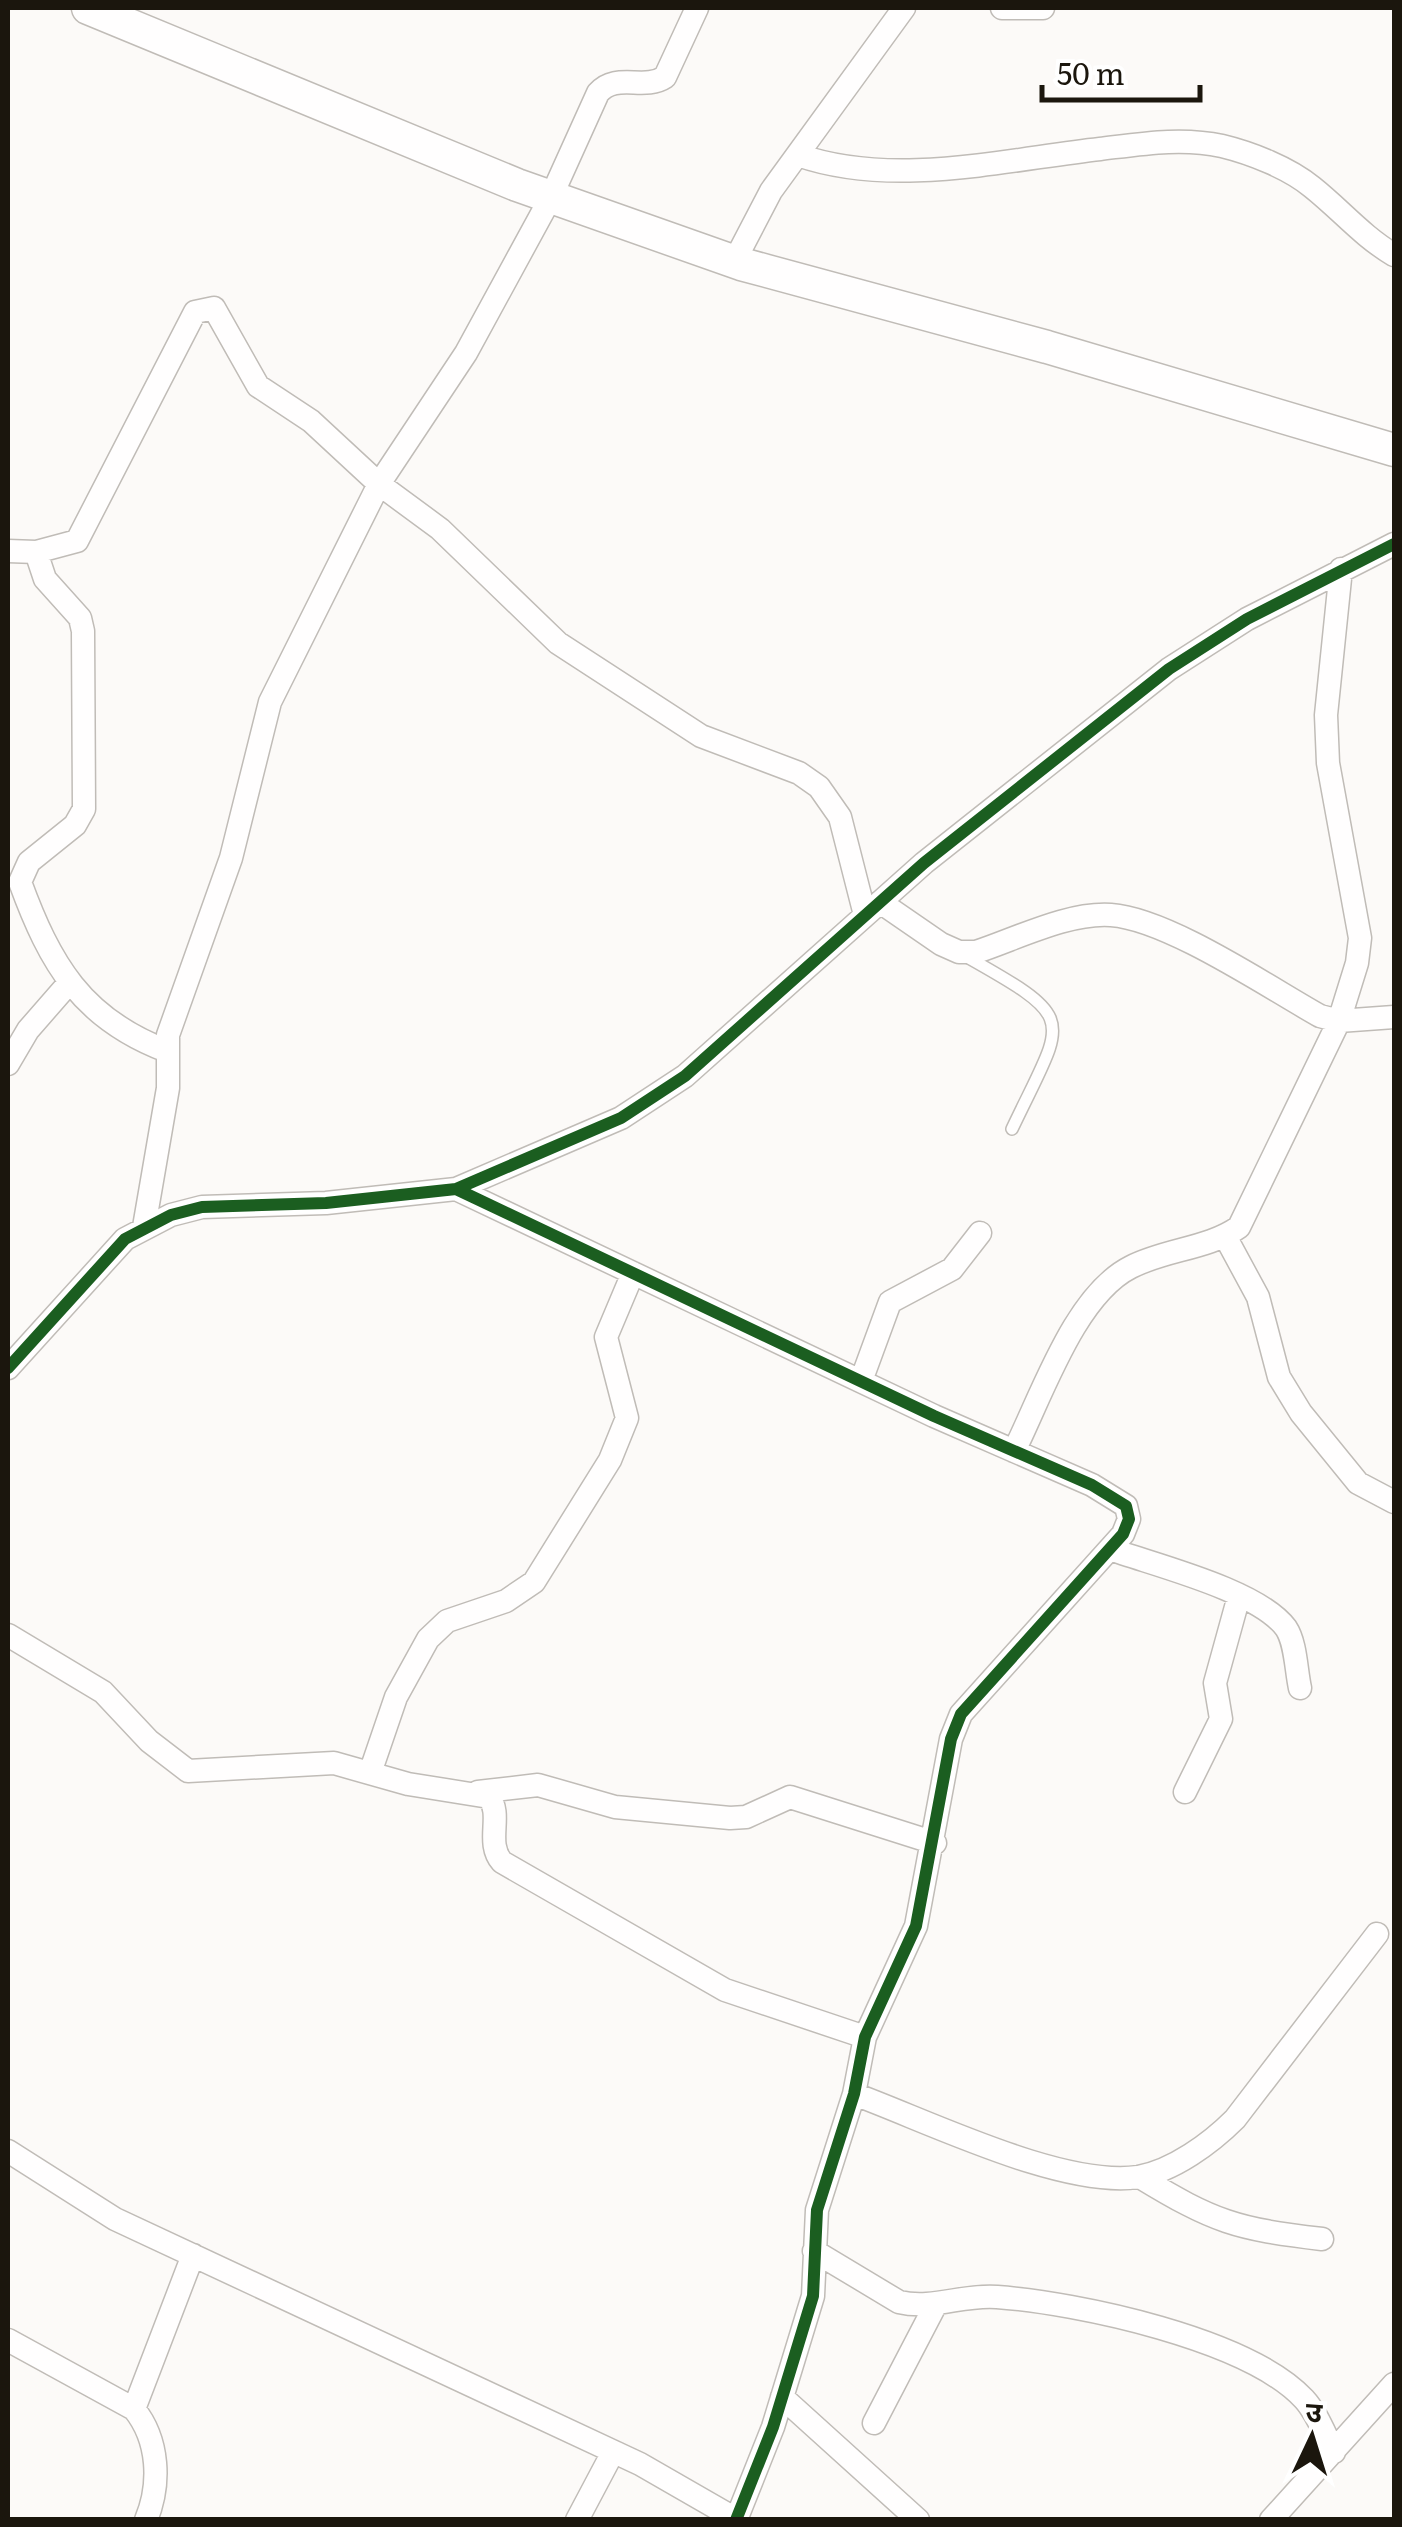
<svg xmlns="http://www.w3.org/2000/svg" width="1402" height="2527" font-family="Literata,'Noto Sans Devanagari',serif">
<rect width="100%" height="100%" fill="#fcfaf8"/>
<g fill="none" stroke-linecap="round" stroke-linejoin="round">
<!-- lane casing -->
<g stroke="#c0bcb7" stroke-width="14">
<path id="lane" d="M967 957C1081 1021 1065 1017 1012 1129"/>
</g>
<!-- street casing -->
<g stroke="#c0bcb7" stroke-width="25">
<path id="street" d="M1002 8H1043
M798 155C893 188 1003 160 1100 149 1141 144 1181 137 1222 146 1251 153 1289 168 1312 187 1341 210 1362 236 1394 255
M734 262 771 191 904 8
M8 551 36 552 77 541 195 312 214 308 258 386 311 421 379 484 440 529 558 643 701 736 799 773 819 787 840 817 865 915
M36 552 45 579 80 618 83 631 84 809 75 825 29 862 20 882C50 964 82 1019 167 1051
M880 902 941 944 959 952H976C1016 939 1068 912 1111 915 1168 919 1268 987 1320 1016L1339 1021 1394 1017
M8 1064 28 1030 69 983
M456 1189 934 1416 1092 1485 1126 1506 1129 1519 1123 1534 961 1714 951 1739 916 1926 865 2037 854 2094 817 2210 813 2296 773 2427 736 2520
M144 1227 168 1088V1035L231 858 270 702 379 484 466 353 551 197 598 93C616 72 644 91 665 77L697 8
M1225 1236 1258 1297 1279 1377 1301 1413 1358 1483 1394 1502
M8 1368 125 1239 171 1215 202 1207 326 1203 456 1189 621 1118 685 1076 924 863 1169 669 1247 619 1394 544
M861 1381 890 1302 952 1269 980 1233
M1014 1451C1042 1395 1075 1295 1131 1267 1166 1249 1208 1249 1239 1227L1339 1021 1357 963 1360 938 1328 763 1326 715 1341 569
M1110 1549C1154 1565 1258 1590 1286 1628 1296 1643 1296 1670 1300 1688
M8 1635 103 1692 149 1741 188 1771 334 1763 408 1784 489 1797C503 1816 485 1842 502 1862L725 1990 865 2037
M370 1773 396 1697 428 1639 447 1621 506 1601 534 1582 610 1460 627 1418 606 1337 633 1273
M478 1792 538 1785 615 1807 730 1818 746 1817 790 1797 935 1843
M1185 1792 1221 1719 1215 1683 1239 1596
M854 2094C928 2121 1062 2188 1138 2177 1173 2171 1211 2143 1235 2119L1377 1934
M8 2151 115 2219 640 2464 734 2518
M1140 2177C1214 2222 1236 2229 1322 2239
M814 2251 899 2302C933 2310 963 2294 997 2297 1078 2303 1248 2339 1304 2399 1317 2413 1325 2435 1334 2452
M8 2340 134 2409C159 2440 161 2484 146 2520
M782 2397 918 2520
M134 2409 193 2255
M874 2423 936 2304
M577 2520 613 2452
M1271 2520 1394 2384"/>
</g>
<!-- secondary casing -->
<g stroke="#c0bcb7" stroke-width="35">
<path id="secondary" d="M88 8 517 185 741 264 1047 347 1394 450"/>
</g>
<!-- lane -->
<use href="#lane" stroke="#fffefe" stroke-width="11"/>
<!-- street -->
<use href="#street" stroke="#fffefe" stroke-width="22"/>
<!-- secondary -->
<use href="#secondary" stroke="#fffefe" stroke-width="32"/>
<!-- cycleway casing -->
<g stroke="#fff" stroke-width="19">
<path id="cycleway" d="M456 1189 934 1416 1092 1485 1126 1506 1129 1519 1123 1534 961 1714 951 1739 916 1926 865 2037 854 2094 817 2210 813 2296 773 2427 736 2520
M8 1368 125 1239 171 1215 202 1207 326 1203 456 1189 621 1118 685 1076 924 863 1169 669 1247 619 1394 544"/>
</g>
<!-- cycleway -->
<use href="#cycleway" stroke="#1b5e20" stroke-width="12"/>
</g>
<!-- border -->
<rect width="1402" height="2527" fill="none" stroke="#1b160d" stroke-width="20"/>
<!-- north arrow -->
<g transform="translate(1312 2437) rotate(4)" stroke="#ffffff" stroke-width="8" paint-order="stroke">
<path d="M0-8L18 38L0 25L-18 38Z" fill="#1b160d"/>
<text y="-15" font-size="28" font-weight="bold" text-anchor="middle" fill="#1b160d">उ</text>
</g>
<!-- scale -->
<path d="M1042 85v15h158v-15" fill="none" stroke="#1b160d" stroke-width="5"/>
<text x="1057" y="85" font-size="30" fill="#1b160d" stroke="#ffffff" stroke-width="8" paint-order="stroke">50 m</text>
</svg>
